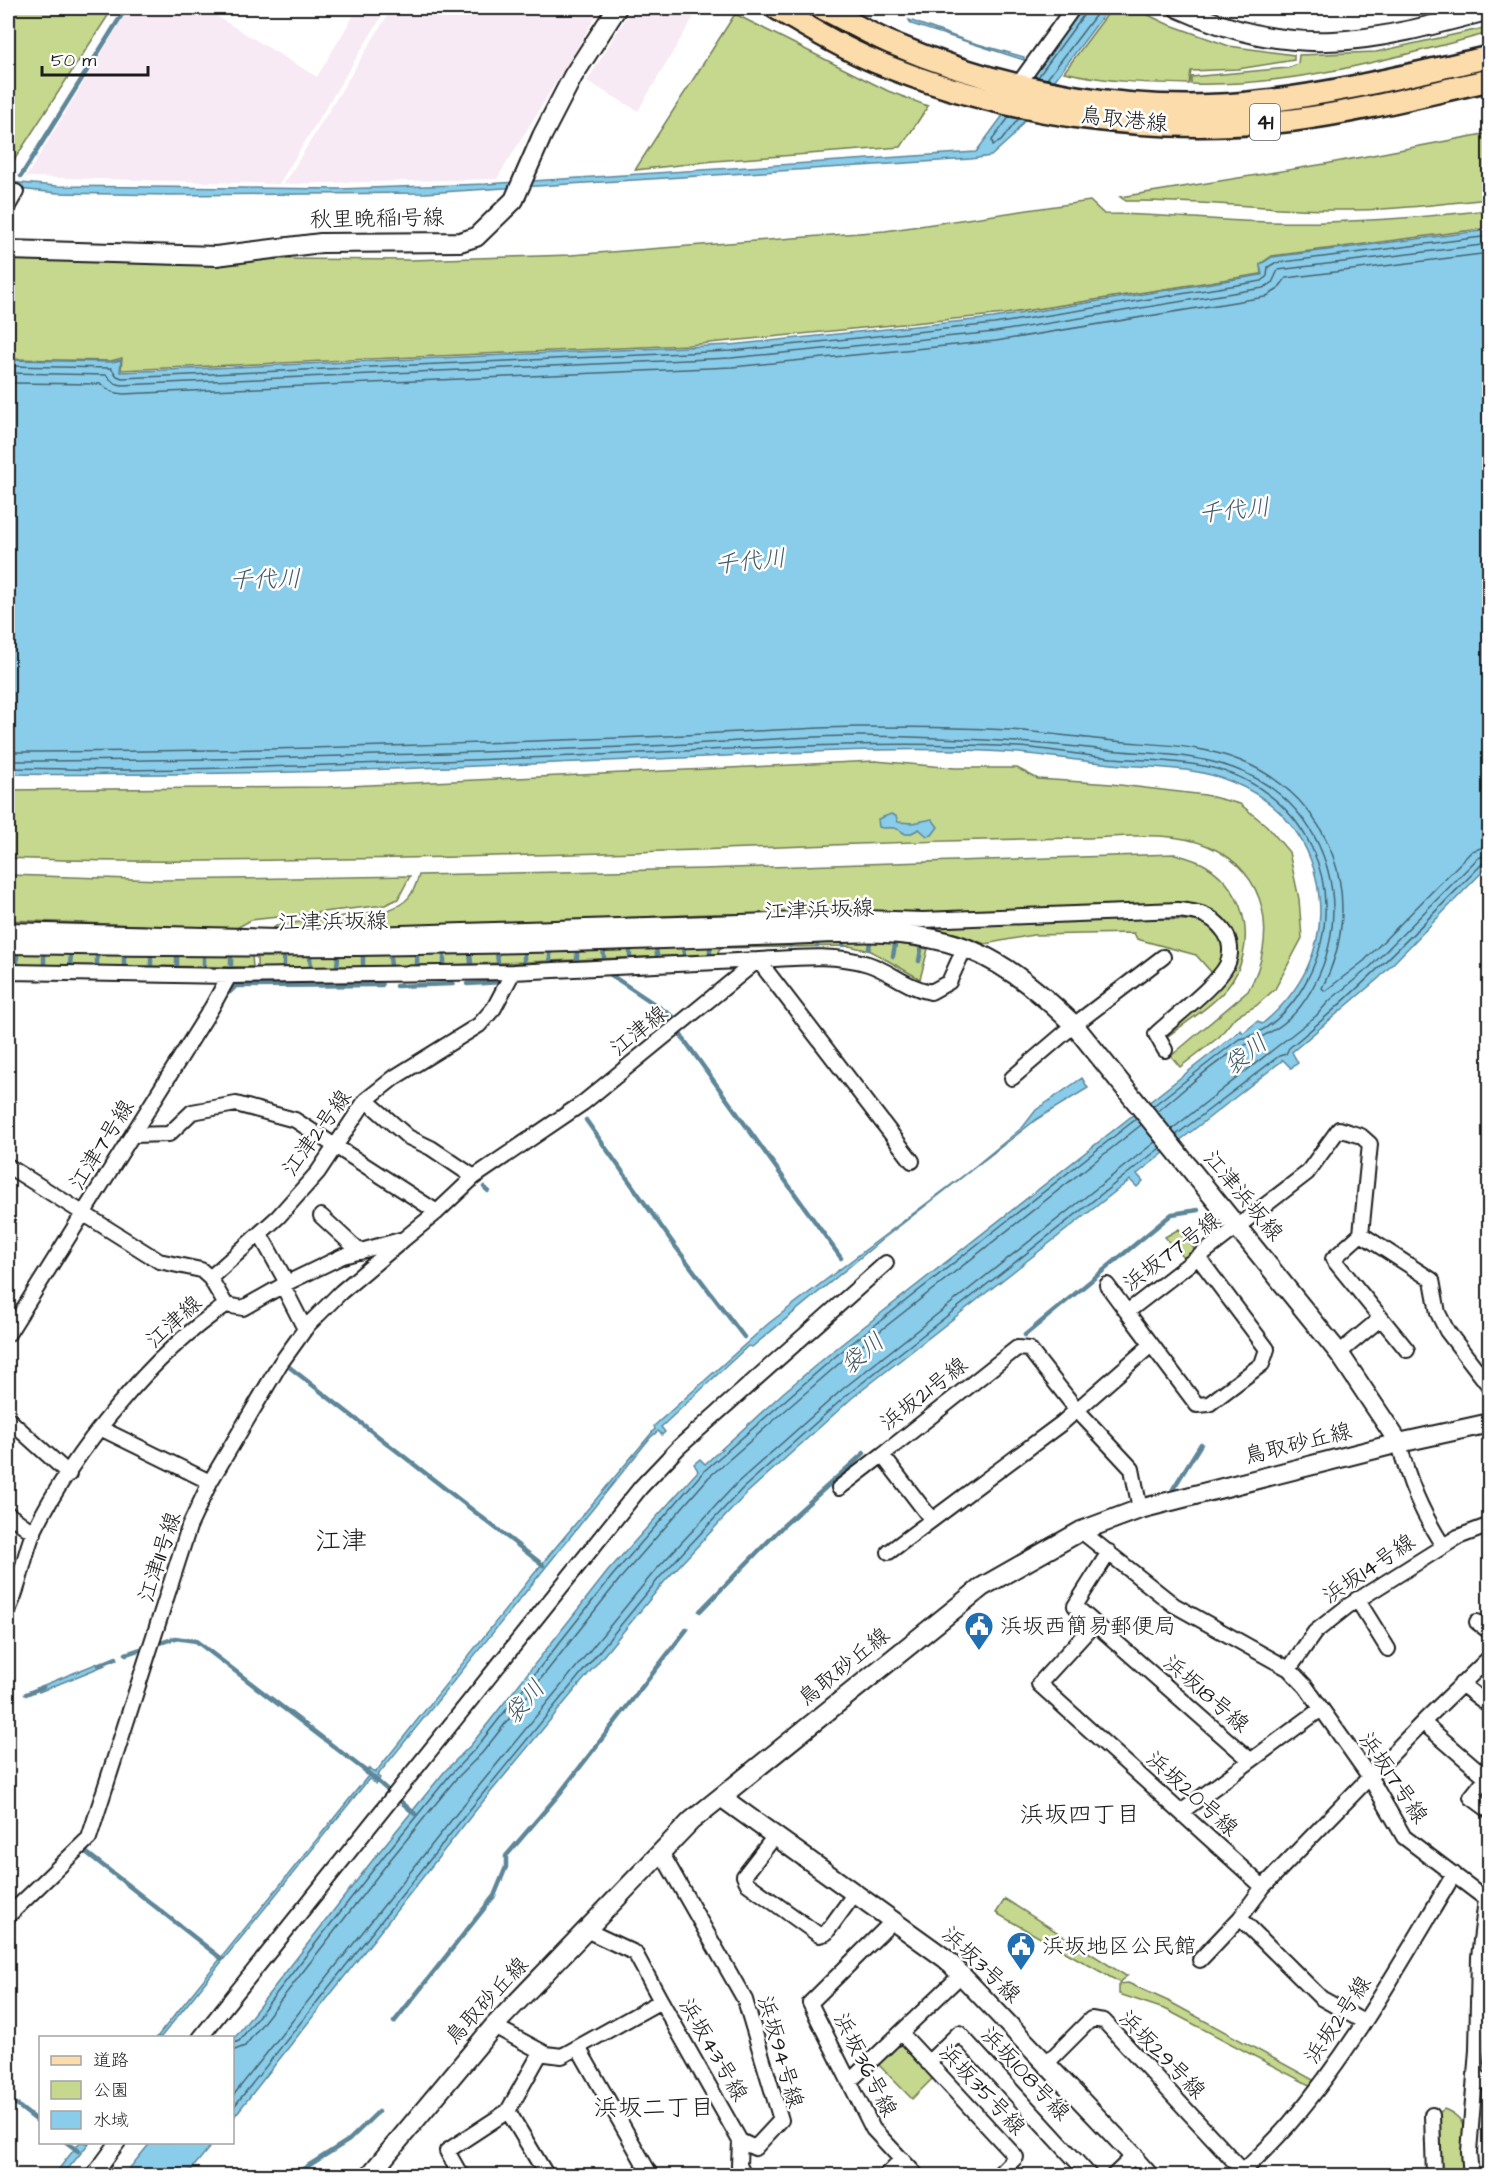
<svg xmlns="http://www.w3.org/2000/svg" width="1497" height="2183" font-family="'Architects Daughter','Klee One',sans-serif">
<rect width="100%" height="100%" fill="#fff"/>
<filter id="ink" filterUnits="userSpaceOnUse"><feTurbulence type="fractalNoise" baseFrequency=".0167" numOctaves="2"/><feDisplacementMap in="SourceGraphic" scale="12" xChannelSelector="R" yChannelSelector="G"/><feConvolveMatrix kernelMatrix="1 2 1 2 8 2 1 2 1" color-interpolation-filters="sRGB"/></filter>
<g filter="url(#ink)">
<!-- built -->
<path fill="#f8eaf4" d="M129 8H203L317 77 358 8H387L279 184 26 177Z
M392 8H601L497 179 284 184Z
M632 8H687L696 13 638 111 587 81Z"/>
<!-- green -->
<path fill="#c5d88d" stroke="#707a54" stroke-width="1.5" d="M8 8H113L9 168H8Z
M1112 8H1134L1165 23 1229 46 1294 55V60L1238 69 1191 71 1189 84C1147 83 1105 82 1064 72Z
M735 14 888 91 928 106 901 147 714 161 635 170Z
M1489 27V33C1393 58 1291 87 1191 84V77L1288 68 1298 64 1299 55 1376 52Z
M1489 133V199C1438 204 1385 211 1333 210 1264 209 1196 200 1126 201L1120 197 1325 164Z
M1090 201 1104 214C1160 214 1214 221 1269 222 1343 224 1417 218 1489 210V228L1272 256 1260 264 1261 274 1005 314 689 345 121 370 122 358 111 361 8 359V257L411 260 571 255 885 231Z
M875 761 955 768H1017L1038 779 1111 784 1205 795 1240 804 1267 826 1289 852 1299 899 1302 938 1275 989 1256 1006 1235 1017 1219 1037 1180 1067 1171 1056 1248 991C1278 938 1269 872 1208 846 1171 830 1124 837 1085 838 1009 839 933 841 857 844 684 851 512 857 339 859 228 861 118 863 8 858V790L328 787Z
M1175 854C1185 857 1197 860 1205 865 1249 891 1258 949 1227 988 1210 1008 1183 1024 1163 1040L1160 1034 1230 969 1219 917 709 914 345 930 273 928 278 925 388 910C408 903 413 895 419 875L704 869Z
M8 875 163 880 410 876 398 899 385 905 251 920 235 929 8 920Z
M1115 917 1205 921C1226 941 1233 949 1213 974L1196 955 1137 939 1134 933 1033 935 985 944 958 934 921 925Z
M867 941 890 942 928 949 920 979 871 951 849 946 720 948 717 954 450 965 257 968V957Z
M8 952 252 956 253 967 8 965Z
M1179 1229 1195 1250 1185 1259 1165 1237Z
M1005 1899 1126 1976H1127L1119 1982 996 1913Z
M1128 1983 1170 2002 1317 2082 1311 2086 1167 2010 1119 1994V1984Z
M900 2041 934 2077 912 2099 877 2063Z
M1444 2109C1475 2121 1466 2147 1466 2175L1438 2176 1439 2113Z"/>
<!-- water -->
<path fill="#89cdea" stroke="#5d8698" stroke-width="1.5" d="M1082 8H1109L1012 137 991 156 971 159 425 193 169 195 58 193 8 188V182L57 186 339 189 486 184 976 152Z
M909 20 967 41 1024 57V60L911 24Z
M1489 230V865L1379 978 1292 1052 1298 1063 1291 1068 1283 1060 1137 1174 1143 1181 1137 1187 1130 1180 852 1398 747 1493 665 1581 471 1816 233 2118V2040L379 1852 445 1771 471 1745 608 1571 698 1471 694 1464 700 1459 705 1464 784 1392 833 1351 1241 1030 1243 1033 1258 1021 1262 1024C1300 993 1325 948 1319 897 1314 843 1282 802 1232 782 1193 766 1151 768 1111 764 1080 761 1050 756 1019 753 907 745 794 753 682 758 458 767 232 777 8 774V360L112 362 121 360 120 372 730 345 993 318 1262 275 1260 265 1272 257Z
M891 814 896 816 898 822 913 823 932 819 938 827 932 835 927 836 919 829C900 840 908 831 894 828 888 827 885 829 879 827L878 819Z
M1082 1078 1088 1088 1037 1119 884 1238 752 1347 748 1346 661 1427 665 1432 662 1435 658 1431 650 1438 377 1776 380 1778 376 1784 369 1779 161 2037H157L368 1776 365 1773 369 1768 375 1773 545 1560 655 1429 654 1426 769 1323 968 1172 1023 1127 1036 1110Z
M103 1661 105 1665 39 1692 37 1688Z
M80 2142 89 2143 63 2175H54Z
M151 2142H213V2143L187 2175H124Z"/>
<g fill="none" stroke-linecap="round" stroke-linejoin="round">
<!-- shore -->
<path stroke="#48636e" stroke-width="1.5" d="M1038 77 1085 13 1086 8
M1047 79 1101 8
M1010 116 992 140 993 145 1001 141 1019 118
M8 366 111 368 117 376 122 378 731 351 994 324 1262 281 1267 276 1268 267 1275 263 1490 236
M8 373 106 375 114 383 122 385 731 358 995 332 1263 288 1272 283 1278 270 1490 244
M8 383 101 384 112 392 123 394 732 367 996 341 1265 297 1277 290 1286 278 1490 253
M8 752C227 752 447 745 667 736 730 733 794 728 857 727 912 727 969 727 1024 731 1054 734 1084 738 1114 741 1157 745 1200 744 1241 761 1332 798 1368 901 1322 988L1325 991 1364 961 1472 851 1490 845
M8 761C229 761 451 754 673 745 735 742 798 736 860 736 943 737 1025 741 1107 750 1150 754 1192 753 1233 768 1333 804 1363 923 1300 1007 1282 1030 1261 1036 1238 1049 1210 1065 1183 1091 1157 1112
M8 768C47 768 86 770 126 770 276 768 426 762 576 756 723 750 870 739 1018 747 1049 749 1080 755 1112 758 1140 760 1170 760 1198 765 1306 782 1358 894 1303 987 1290 1010 1265 1035 1239 1039L1153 1106
M1172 1129 1316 1016 1329 1001 1370 967 1478 858 1490 854
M1176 1135 1279 1056 1286 1054 1289 1048C1358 992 1420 927 1483 863L1490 862
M232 2044 239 2041 384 1856 450 1775 476 1748 613 1575 704 1471 837 1355 1136 1119
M232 2051 245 2046 390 1860 455 1780 482 1753 619 1580 709 1477 842 1361 1141 1125
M232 2097 461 1808 654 1572 737 1483 844 1388 1155 1142
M232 2109 467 1813 660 1577 742 1489 848 1394 1160 1148"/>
<!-- stream -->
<path stroke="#5d8698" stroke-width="4.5" d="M21 176 126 8
M816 943 817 945
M790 944V946
M710 945V953
M843 945V942
M683 946 684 954
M656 947 657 955
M630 948V956
M869 948 870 942
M603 949 604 957
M550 951V960
M577 951V958
M497 953 498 962
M470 954 471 963
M17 955V963
M44 955V964
M97 955V965
M444 955V965
M124 956V965
M417 956V965
M893 956 895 945
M177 957V965
M390 957 391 966
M310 958 311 966
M524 961V952
M919 961 921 950
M70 965 71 954
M151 965V958
M231 965V958
M204 966V958
M337 966 338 957
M363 966V957
M284 967V958
M608 973 677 1019
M467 984 503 982
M396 986 453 984
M230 992 236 986 382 985
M680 1034 841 1258
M586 1120 675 1246 744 1337
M484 1187 488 1191
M1025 1335 1172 1214 1198 1210
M288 1366 543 1565
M1173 1489 1201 1444
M700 1611 783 1526 864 1453
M155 1645 175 1638 196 1641 367 1772 415 1814
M126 1654 147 1647
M99 1665 116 1658
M26 1694 43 1687
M87 1853 222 1959
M394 2022 494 1896 506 1867V1856L560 1793 687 1629
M8 2098 40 2123
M66 2142 78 2151
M292 2176 349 2140 378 2112"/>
<!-- street casing -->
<g stroke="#1c1c1c" stroke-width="18">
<path id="street" d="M1017 86 1073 8
M8 206 16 192
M8 930 278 937 864 918 923 920 1178 910C1198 912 1211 914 1223 930 1231 939 1232 954 1227 965 1217 985 1173 1018 1156 1034L1165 1050
M758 960 912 1161
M758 960C794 958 833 953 868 964 890 971 907 988 931 992L949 982 964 949
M8 977 11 972 229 976 513 972 758 960 583 1103 474 1177 437 1212 404 1239 343 1256 287 1283 243 1308 226 1305C152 1354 73 1452 34 1531 23 1556 21 1585 8 1610
M1012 1078 1074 1025 1163 957
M366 1100 408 1137 431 1148 474 1177
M133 1135 169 1134 192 1112 236 1104 295 1120 437 1212
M8 1166 159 1261 201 1270 210 1278 226 1305
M321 1216 360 1252
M260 1234 287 1283
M1361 1234 1432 1280 1438 1313 1447 1331 1490 1387
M210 1278 278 1217 318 1172 366 1100 395 1077 479 1025 494 1008 513 972
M1107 1285 1127 1312 1307 1173 1339 1129 1361 1136 1370 1144 1361 1234 1333 1259 1381 1318 1339 1353
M283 1286 305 1329
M1127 1312 1197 1405 1209 1404 1262 1364 1267 1349 1198 1257
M1381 1318 1407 1350
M8 1334 212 1007 229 976
M8 1419 69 1474
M100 1428 210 1482
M1399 1443C1409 1483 1421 1511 1443 1546
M839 1488 882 1455
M1140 1509 1132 1469 1077 1410 1029 1349 1017 1348 882 1455 932 1520 1062 1423 1151 1345
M8 1514 34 1533
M1081 1531 1174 1605 1289 1669 1306 1687 1369 1776 1404 1837 1486 1899 1479 1957 1477 2050 1469 2152 1471 2176
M889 1552 932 1520
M1109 1552 1075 1606 1250 1760
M1357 1599 1388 1649
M1477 1622 1490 1632
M1094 1624 1039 1684 1263 1887 1425 1720
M1289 1669 1315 1632 1348 1606 1458 1537 1490 1525
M1461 1684 1490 1706
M1490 1773 1471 1797 1490 1811
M1486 1777 1427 1726 1425 1720 1490 1657
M1181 1812 1321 1709
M775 1836 744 1876 748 1884 819 1935 826 1933 855 1893
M662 1854 745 2000 781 2120 755 2148 740 2141
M8 1916 89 1838 189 1527 210 1482 280 1364 308 1325 341 1292 403 1240
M1240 1918 1321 1998 1364 2022
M893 1921 810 2003 873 2129 917 2176
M588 1931 635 1953 661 2001
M1200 1960 1240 1918 1263 1887
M494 2026 546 2054 562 2056 661 2001 740 2141 739 2165 744 2176
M901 2033 1016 2157 997 2176
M200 2038 641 1487 679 1447 886 1263
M579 2049 651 2176
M928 2063 959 2033 1090 2176
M1046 2064 1091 2019 1104 2021 1243 2171
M1475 2075 1490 2086
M849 2082 961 1975
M508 2111 547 2176
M1432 2115 1434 2176
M93 2176 118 2142
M461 2176 447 2151 508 2111 541 2052
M885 2176 902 2159
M1113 2176 1134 2156 1152 2176
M1239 2176C1256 2158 1275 2141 1290 2123 1354 2048 1403 1959 1454 1874"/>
</g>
<!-- secondary casing -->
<g stroke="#1c1c1c" stroke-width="22">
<path id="secondary" d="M1178 8C1295 61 1371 42 1490 10
M8 250 216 256 321 243 460 242 476 237 514 200 542 136 573 76 617 8
M8 944C205 948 403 947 601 941 664 939 726 937 788 935 842 933 894 928 947 942 997 955 1038 990 1074 1025L1339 1353 1399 1443
M721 1797 946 1959 1134 2156
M369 2176 494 2026 691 1821 982 1587 1081 1531 1140 1509 1399 1443 1490 1423"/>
</g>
<!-- primary casing -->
<g stroke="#1c1c1c" stroke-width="26">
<path id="primary" d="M776 8C807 27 842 48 876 62 1006 116 1153 136 1294 120 1358 112 1426 94 1490 80
M822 8C845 19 867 33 891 43 1008 93 1140 117 1267 101 1342 92 1416 73 1490 57"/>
</g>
<!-- street -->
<use href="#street" stroke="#fff" stroke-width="14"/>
<!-- secondary -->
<use href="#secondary" stroke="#fff" stroke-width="18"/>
<!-- primary -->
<use href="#primary" stroke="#fddcac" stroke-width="21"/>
</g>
</g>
<!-- icons -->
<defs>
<g id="civic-pin" transform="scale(1.5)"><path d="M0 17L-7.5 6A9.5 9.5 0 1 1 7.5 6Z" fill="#1f6fb2" stroke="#fff"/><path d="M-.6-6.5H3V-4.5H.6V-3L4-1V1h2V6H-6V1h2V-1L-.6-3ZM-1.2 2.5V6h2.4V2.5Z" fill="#fff"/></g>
</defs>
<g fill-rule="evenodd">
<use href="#civic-pin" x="979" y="1626"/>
<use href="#civic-pin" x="1021" y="1946"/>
</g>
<g text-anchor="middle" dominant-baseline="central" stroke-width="5" stroke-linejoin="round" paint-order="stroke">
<!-- shield labels -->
<rect fill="#fff" stroke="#606060" stroke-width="1.5" x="1250" y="104" width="30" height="36" rx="4.5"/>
<g font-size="21" font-weight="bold" fill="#1c1c1c">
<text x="1265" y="122">41</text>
</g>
<!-- street labels -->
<g font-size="22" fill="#1c1c1c" stroke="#fff">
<text transform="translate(1124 120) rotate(6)">鳥取港線</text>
<text transform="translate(377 219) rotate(-1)">秋里晩稲1号線</text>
<text transform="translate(819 910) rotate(-2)">江津浜坂線</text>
<text transform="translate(333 922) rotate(-1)">江津浜坂線</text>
<text transform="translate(639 1031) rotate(-39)">江津線</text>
<text transform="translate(317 1133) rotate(-54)">江津2号線</text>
<text transform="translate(102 1145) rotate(-58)">江津7号線</text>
<text transform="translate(1243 1196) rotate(50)">江津浜坂線</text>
<text transform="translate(1172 1252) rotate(-37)">浜坂77号線</text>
<text transform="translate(174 1322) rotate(-42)">江津線</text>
<text transform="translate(924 1394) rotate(-38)">浜坂21号線</text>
<text transform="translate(1298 1444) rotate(-14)">鳥取砂丘線</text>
<text transform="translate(160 1557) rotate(-72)">江津11号線</text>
<text transform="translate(1369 1569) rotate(-34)">浜坂14号線</text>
<text transform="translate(844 1667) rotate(-39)">鳥取砂丘線</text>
<text transform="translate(1206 1694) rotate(41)">浜坂18号線</text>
<text transform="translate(1393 1778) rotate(56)">浜坂17号線</text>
<text transform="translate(1192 1794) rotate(42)">浜坂20号線</text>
<text transform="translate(981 1965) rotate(44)">浜坂3号線</text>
<text transform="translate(487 2001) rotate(-47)">鳥取砂丘線</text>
<text transform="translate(1338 2020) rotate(-56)">浜坂2号線</text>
<text transform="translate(713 2050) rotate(60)">浜坂43号線</text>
<text transform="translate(780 2052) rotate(74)">浜坂94号線</text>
<text transform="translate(1162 2055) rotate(46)">浜坂29号線</text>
<text transform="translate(865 2065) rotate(63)">浜坂36号線</text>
<text transform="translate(1025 2074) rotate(47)">浜坂108号線</text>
<text transform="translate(982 2090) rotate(47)">浜坂35号線</text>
</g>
<!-- poi labels -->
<g font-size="22" fill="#1c1c1c" stroke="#fff" text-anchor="start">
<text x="1000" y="1626">浜坂西簡易郵便局</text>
<text x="1042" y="1946">浜坂地区公民館</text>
</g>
<!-- water labels -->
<g font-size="24" font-style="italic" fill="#425a64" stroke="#fff">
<text transform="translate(1234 511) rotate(-6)">千代川</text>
<text transform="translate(750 562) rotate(-6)">千代川</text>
<text transform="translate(265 580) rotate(-1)">千代川</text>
<text transform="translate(1246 1055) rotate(-38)">袋川</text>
<text transform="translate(863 1354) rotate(-40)">袋川</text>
<text transform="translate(525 1702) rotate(-49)">袋川</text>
</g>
<!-- neighbourhood labels -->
<g font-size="24" fill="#1c1c1c" stroke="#fff">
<text x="1080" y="1815">浜坂四丁目</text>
<text x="654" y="2108">浜坂二丁目</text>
</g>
<!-- quarter labels -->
<g font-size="26" fill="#1c1c1c" stroke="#fff">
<text x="341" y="1541">江津</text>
</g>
</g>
<!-- margin -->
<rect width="1497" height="2183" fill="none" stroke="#fff" stroke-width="30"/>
<rect x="15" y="15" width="1467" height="2153" fill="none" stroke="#1c1c1c" stroke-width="2" filter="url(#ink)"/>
<!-- legend -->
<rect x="39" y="2036" width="195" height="108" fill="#ffffff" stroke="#a4a4a4" stroke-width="1.5"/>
<rect x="51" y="2056" width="30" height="9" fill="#fddcac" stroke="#a4a4a4" stroke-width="1.5"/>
<text x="93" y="2066" font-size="18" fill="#1c1c1c">道路</text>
<rect x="51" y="2081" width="30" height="18" fill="#c5d88d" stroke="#a4a4a4" stroke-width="1.5"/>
<text x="93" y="2096" font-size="18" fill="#1c1c1c">公園</text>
<rect x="51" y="2111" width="30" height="18" fill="#89cdea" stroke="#a4a4a4" stroke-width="1.5"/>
<text x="93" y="2126" font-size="18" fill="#1c1c1c">水域</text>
<!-- scale -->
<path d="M42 66v9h106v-9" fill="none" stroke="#1c1c1c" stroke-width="3"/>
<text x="51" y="66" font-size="18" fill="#1c1c1c" stroke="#ffffff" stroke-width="4.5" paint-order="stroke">50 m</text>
</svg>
